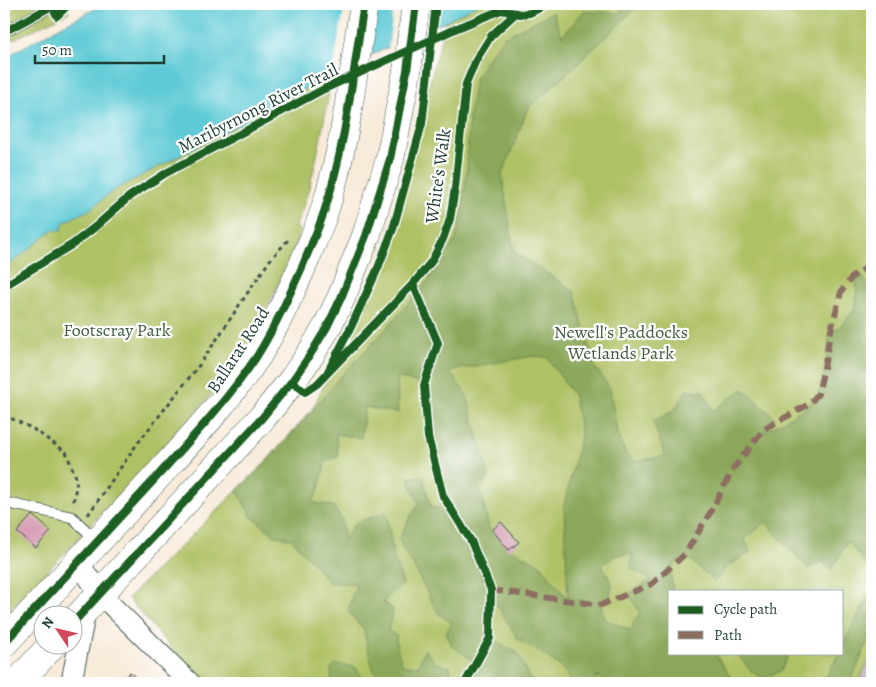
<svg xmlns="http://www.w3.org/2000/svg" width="876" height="687" font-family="Alegreya,serif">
<rect width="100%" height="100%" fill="#fff"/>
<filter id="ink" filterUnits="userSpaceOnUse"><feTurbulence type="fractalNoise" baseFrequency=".02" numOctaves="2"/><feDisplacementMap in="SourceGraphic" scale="10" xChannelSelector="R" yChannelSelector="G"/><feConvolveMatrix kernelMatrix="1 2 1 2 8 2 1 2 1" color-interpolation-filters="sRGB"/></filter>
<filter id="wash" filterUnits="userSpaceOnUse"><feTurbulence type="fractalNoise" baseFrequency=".0096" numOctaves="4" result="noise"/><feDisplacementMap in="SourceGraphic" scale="20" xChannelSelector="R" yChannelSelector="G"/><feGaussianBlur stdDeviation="1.12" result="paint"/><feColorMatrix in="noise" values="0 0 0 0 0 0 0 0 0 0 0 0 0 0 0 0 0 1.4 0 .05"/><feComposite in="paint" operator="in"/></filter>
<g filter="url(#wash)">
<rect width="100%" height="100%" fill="#f8ebda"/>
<!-- industrial -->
<path fill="#d1bdc9" d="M872 633V683H850Z"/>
<!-- green -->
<path fill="#afc165" stroke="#677f4c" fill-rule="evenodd" d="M4 4H65L69 12 4 44Z
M477 4H872V655L858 683H205L190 670 128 598 263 465 312 410 380 269 447 17ZM670 591H842V653H670Z
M333 72C323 124 316 177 296 226L300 232C282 280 259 327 229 370 202 410 167 444 134 479 91 525 48 571 4 616V269L54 228 63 222 89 210 114 190 300 92 319 79Z"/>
<!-- forest -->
<path fill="#8ba75a" stroke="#557247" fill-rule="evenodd" d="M626 4H640L571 70 528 108 502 175 514 252 574 291 594 366 610 388 617 433 626 454 635 461 665 456 653 421 674 411 687 390 703 391 713 411 743 389 775 418 761 434C775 425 810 408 818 394 824 383 828 348 830 334L844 323 856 307 857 273 872 287V572L848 541 831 570 822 561 808 569 766 522 745 539 750 553 727 566 715 582 685 555 670 569 673 591H670V653H715L734 683H602L599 675 592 683H573L561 667 542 653 518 639 492 597 490 638 518 653 529 678 534 683H465L476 662 452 646 446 632 452 623 438 613 412 563 404 551 399 539 409 519 419 504 408 478 423 476 431 508H451L443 496 428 437 424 385 397 377 398 413 365 407 361 438 336 434 338 457 326 460 318 492 312 502 333 506 342 520 344 540 355 523 386 512 393 554 403 584 383 602 393 609 388 631 396 636 397 648 403 666H418L425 650 435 663 450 667 452 681 454 683H386L374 671 368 650 364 630 348 611 356 583H330L292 539 276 536 251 516 237 490 263 465 328 392 339 378 377 339 424 286 456 239 463 209 467 167 469 117 475 79 488 58 504 37 553 12 562 36 584 11 619 13ZM533 356 547 357 574 396 581 435 564 505 568 600 541 565 506 547 489 528 480 488 489 477 467 396 449 371ZM632 553 631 568 651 580 629 594 640 613 633 622V631L604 619 601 605 577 601 609 602 612 584 602 565 615 556Z
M872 590V632L850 683H823L839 653H842V646Z
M737 653H789L781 671 762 678 750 670Z
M335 664 355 667 361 675 363 682 362 683H332L331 669Z"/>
<!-- water -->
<path fill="#5ecad6" stroke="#3e8485" d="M105 4H478L442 23 319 79 300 92 114 190 89 210 64 222 61 231 54 229 4 269V58L63 25Z"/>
<!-- pier -->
<path fill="#f8ebda" d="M345 4H375L366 60 332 75Z
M394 4H438L435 30 388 50Z"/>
<g id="blocks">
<!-- building -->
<path fill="#d59ab2" d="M32 515 51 531 36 548 17 532Z
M501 522 519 542 509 550 492 530Z
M130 672 142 683H120Z"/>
</g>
</g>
<g filter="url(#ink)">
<use href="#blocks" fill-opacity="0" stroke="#40574d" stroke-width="1"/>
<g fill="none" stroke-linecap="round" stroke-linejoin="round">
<!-- service casing -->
<g stroke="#40574d" stroke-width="12">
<path id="service" d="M4 32 56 4
M4 507 7 503 72 517 97 541"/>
</g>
<!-- minor casing -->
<g stroke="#40574d" stroke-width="22">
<path id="minor" d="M78 562 100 594 190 683
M71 683 86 610"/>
</g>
<!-- trunk casing -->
<g stroke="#40574d" stroke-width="29">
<path id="trunk" d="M72 624 262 418 292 381 310 355 327 327 341 298 366 236 390 159 407 71 416 4
M4 643C54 589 103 535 153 481 189 441 227 401 257 356 275 327 289 296 303 265 310 247 318 230 324 212 346 146 353 72 364 4
M17 683 53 644"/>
</g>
<!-- path -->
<path stroke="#40574d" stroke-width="3" stroke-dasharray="4 4" stroke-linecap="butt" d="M4 415 33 429 66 452 77 480 73 504
M88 515 137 444 200 364 219 336 240 304 270 260 289 239"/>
<!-- service -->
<use href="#service" stroke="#fff" stroke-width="10"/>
<!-- minor -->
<use href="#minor" stroke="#fff" stroke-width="20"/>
<!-- trunk -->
<use href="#trunk" stroke="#fff" stroke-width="28"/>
<!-- rail casing -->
<g stroke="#1f3d34" stroke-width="5.5">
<path id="rail" d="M867 683 872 673"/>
</g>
<!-- rail -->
<use href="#rail" stroke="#fff" stroke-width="4" stroke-dasharray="11" stroke-linecap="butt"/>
<!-- quiet -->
<path stroke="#8d6e63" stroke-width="6" stroke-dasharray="12 6" stroke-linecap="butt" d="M491 590 601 605 652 584 685 554 710 513 733 469 763 430 809 404 818 394 824 368 830 334 841 292 852 277 857 273 872 265"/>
<!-- cycleway casing -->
<g stroke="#fff" stroke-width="11">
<path id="cycleway" d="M4 32 52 6 57 16 69 4
M4 286 73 244 95 227 130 196 166 173 324 89 455 29 501 10 520 14 530 13 548 4
M327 373 351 327 378 268 393 229 422 124 436 4
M292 381 305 392 317 384 413 284
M72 624 262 418 292 381 310 355 327 327 341 298 366 236 390 159 407 71 416 4
M4 643C54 589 103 535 153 481 189 441 227 401 257 356 275 327 289 296 303 265 310 247 318 230 324 212 346 146 353 72 364 4
M465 683 490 638 491 590 471 541 443 496 428 437 424 385 438 343 413 284 431 262 443 239 450 219 455 188 466 84 476 60 491 36 516 13"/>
</g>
<!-- cycleway -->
<use href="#cycleway" stroke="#1b5e20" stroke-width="8"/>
</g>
</g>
<g text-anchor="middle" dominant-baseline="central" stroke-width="4.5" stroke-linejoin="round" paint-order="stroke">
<!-- street labels -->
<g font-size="18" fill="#1f3d34" stroke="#fff">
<text transform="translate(258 108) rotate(-27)">Maribyrnong River Trail</text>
<text transform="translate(438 176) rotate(-82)">White's Walk</text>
<text transform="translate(238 350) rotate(-57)">Ballarat Road</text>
</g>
<!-- park labels -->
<g font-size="18" fill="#435e40" stroke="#fff">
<text x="117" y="330">Footscray Park</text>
<text x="621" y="332">Newell's Paddocks<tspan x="621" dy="21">Wetlands Park</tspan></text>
</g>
</g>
<!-- margin -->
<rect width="876" height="687" fill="none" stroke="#fff" stroke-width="20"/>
<!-- legend -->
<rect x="668" y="590" width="175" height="65" fill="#ffffff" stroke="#a5b1ae"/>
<rect x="678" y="606" width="25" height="8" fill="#1b5e20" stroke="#a5b1ae"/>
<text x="714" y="614" font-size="15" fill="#1f3d34">Cycle path</text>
<rect x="678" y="631" width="25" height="8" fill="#8d6e63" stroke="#a5b1ae"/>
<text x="714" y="640" font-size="15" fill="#1f3d34">Path</text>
<!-- north arrow -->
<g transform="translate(58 630) rotate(305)"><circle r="24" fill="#ffffff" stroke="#a5b1ae"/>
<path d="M0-4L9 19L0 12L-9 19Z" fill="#d1495b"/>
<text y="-8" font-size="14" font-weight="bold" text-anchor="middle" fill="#1f3d34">N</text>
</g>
<!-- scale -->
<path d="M35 55v8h129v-8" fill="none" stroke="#1f3d34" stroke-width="2.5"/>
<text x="42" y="55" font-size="15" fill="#1f3d34" stroke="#ffffff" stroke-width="4" paint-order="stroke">50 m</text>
</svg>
